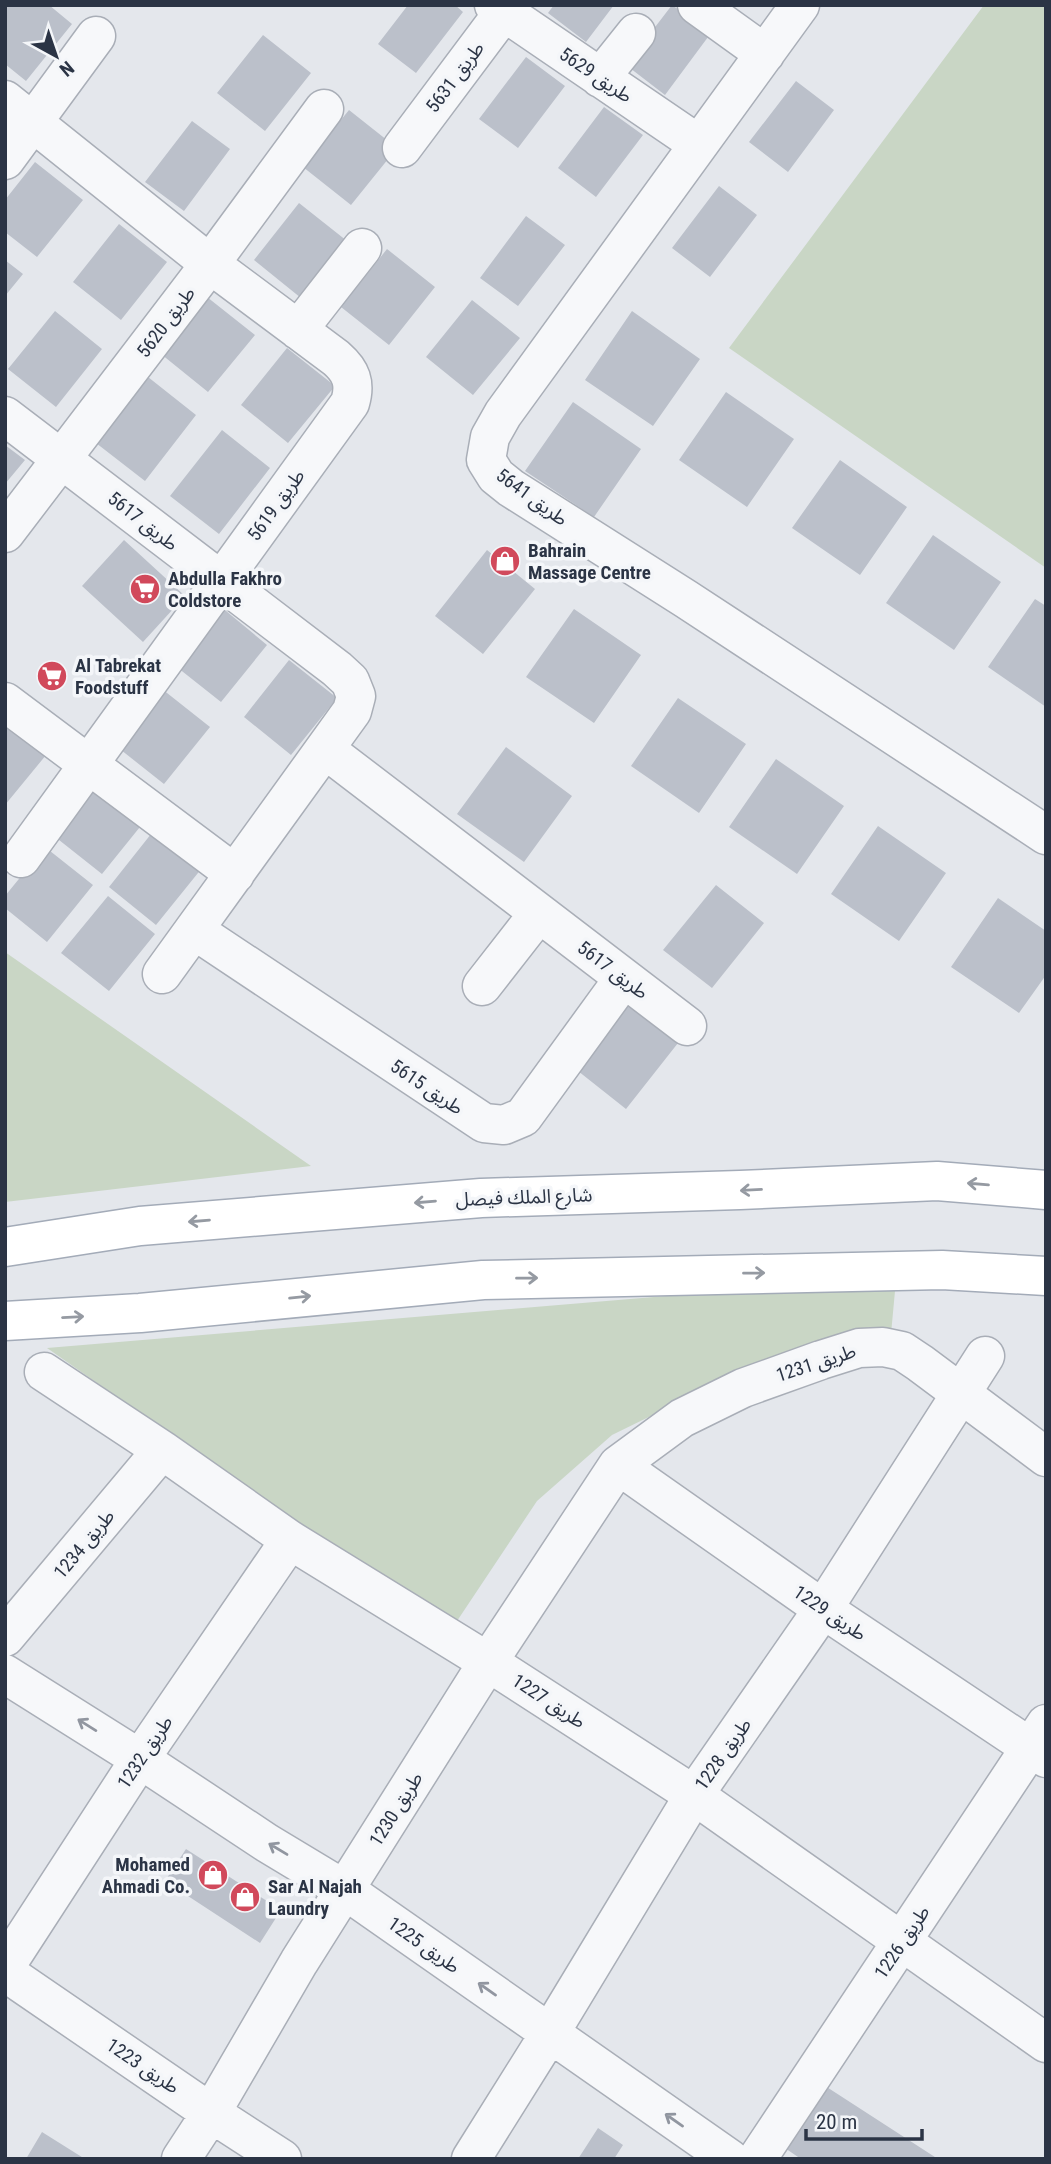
<svg xmlns="http://www.w3.org/2000/svg" width="1051" height="2164" font-family="'Roboto Condensed','Noto Sans Arabic',sans-serif">
<rect width="100%" height="100%" fill="#e4e7ec"/>
<!-- green -->
<path fill="#c9d6c5" d="M984 5H1046V568L729 348Z
M5 952 311 1166 5 1202Z
M772 1287 895 1291 891 1334 712 1386 612 1435 537 1501 451 1630 47 1348Z"/>
<!-- building -->
<path fill="#bbc0ca" d="M8 5H49L72 24 26 81 5 64V9Z
M408 5H455L463 12 416 73 378 44Z
M554 5H614L586 42 548 13Z
M672 5 711 33 665 95 626 65Z
M263 35 311 73 265 131 217 93Z
M526 57 565 86 518 148 479 119Z
M796 81 834 110 788 172 749 142Z
M604 107 643 135 596 197 558 168Z
M349 110 397 148 351 205 303 167Z
M192 121 230 149 184 211 145 182Z
M35 162 83 200 37 257 5 232V200Z
M719 186 757 215 710 277 672 248Z
M299 203 347 241 301 298 254 260Z
M526 216 565 245 518 306 480 278Z
M119 224 167 262 121 320 73 282Z
M387 249 435 287 389 345 341 307Z
M5 260 23 274 5 296Z
M207 297 255 335 208 392 161 354Z
M472 300 520 338 473 395 426 357Z
M55 311 102 349 56 407 8 369Z
M632 311 700 359 653 426 585 380Z
M287 348 335 386 288 443 241 405Z
M148 377 196 415 145 481 96 443Z
M726 392 794 439 747 507 679 460Z
M573 402 641 449 594 517 525 471Z
M222 430 270 468 219 534 170 496Z
M5 445 25 460 5 484Z
M840 460 907 507 860 575 792 528Z
M933 535 1001 582 954 650 886 603Z
M124 540 185 596 143 642 82 586Z
M487 550 535 589 483 654 435 616Z
M1035 599 1046 606V707L988 667Z
M220 606 267 645 221 702 173 664Z
M574 609 641 655 594 723 526 677Z
M289 660 337 698 291 755 244 717Z
M162 689 210 727 164 784 116 746Z
M678 698 746 744 699 813 631 766Z
M5 712 51 749 5 805Z
M506 747 572 796 524 862 457 814Z
M776 759 844 806 797 874 729 827Z
M101 779 148 817 102 874 54 836Z
M878 826 946 873 899 941 831 894Z
M155 829 202 868 156 925 109 887Z
M45 847 93 885 47 942 5 908V896Z
M716 885 764 923 712 988 663 950Z
M108 896 155 934 109 991 61 953Z
M998 898 1046 931V975L1019 1013 951 967Z
M629 1005 678 1043 626 1109 578 1071Z
M186 1849 281 1910 260 1943 165 1881Z
M819 2082 938 2159H801L779 2144Z
M598 2128 623 2145 614 2159H578Z
M42 2132 85 2159H26Z"/>
<g fill="none" stroke-linecap="round" stroke-linejoin="round">
<!-- minor casing -->
<g stroke="#a9aeb7" stroke-width="41">
<path id="minor" d="M494 5 698 144
M697 5 765 54
M800 5 503 414 490 437 486 460 496 476 511 488 686 599 1046 835
M600 78 636 33
M5 100 210 264 336 358C351 371 356 383 350 403L21 858
M402 148 509 5
M5 160 96 36
M298 330 362 248
M5 416 337 669 350 681 356 696 352 711 162 974
M5 533 210 264 324 109
M5 702 235 874
M326 750 687 1026
M194 930 484 1123 504 1125 523 1117 624 978
M482 986 539 913
M44 1372 162 1450 290 1540 488 1662 694 1795 1046 2043
M618 1465 823 1609 1046 1758
M5 1637 162 1450
M5 1674 140 1759 267 1843 345 1890 730 2159
M5 1967 140 1759 290 1540
M5 1972 211 2113 282 2159
M181 2159 211 2113 299 1962 488 1662 618 1465 682 1418 743 1388 821 1360 859 1348 883 1347 902 1351 920 1363 1046 1457
M471 2159 550 2033 694 1795 823 1609 985 1356
M757 2159 1046 1724"/>
</g>
<!-- major casing -->
<g stroke="#a3abb8" stroke-width="41">
<path id="major" d="M5 1247 140 1226 481 1198 740 1190 937 1181 1046 1190
M5 1321 140 1313 483 1280 942 1270 1046 1276"/>
</g>
<!-- minor -->
<use href="#minor" stroke="#f7f8fa" stroke-width="38"/>
<!-- major -->
<use href="#major" stroke="#fff" stroke-width="38"/>
</g>
<!-- one-way arrows -->
<defs><path id="oneway-shaft" d="M-6 0H5M1.5-3L5.5 0L1.5 3" fill="none" stroke-width="1.6" stroke-linecap="round" stroke-linejoin="round" transform="scale(1.75)"/></defs>
<g stroke="#959aa2">
<use href="#oneway-shaft" transform="translate(978 1184) rotate(-175)"/>
<use href="#oneway-shaft" transform="translate(751 1190) rotate(177)"/>
<use href="#oneway-shaft" transform="translate(425 1202) rotate(175)"/>
<use href="#oneway-shaft" transform="translate(199 1221) rotate(175)"/>
<use href="#oneway-shaft" transform="translate(754 1273) rotate(-1)"/>
<use href="#oneway-shaft" transform="translate(527 1278) rotate(-1)"/>
<use href="#oneway-shaft" transform="translate(300 1297) rotate(-6)"/>
<use href="#oneway-shaft" transform="translate(73 1317) rotate(-3)"/>
</g>
<g stroke="#9196a0">
<use href="#oneway-shaft" transform="translate(87 1725) rotate(-148)"/>
<use href="#oneway-shaft" transform="translate(278 1849) rotate(-149)"/>
<use href="#oneway-shaft" transform="translate(487 1989) rotate(-145)"/>
<use href="#oneway-shaft" transform="translate(674 2120) rotate(-145)"/>
</g>
<!-- icons -->
<defs>
<g id="shop-disc" transform="scale(1.575)"><circle r="9.5" fill="#d1495b" stroke="#f4f6f9"/><path d="M-5-2.5h2.3a2.7 3.5 0 0 1 5.4 0H5L5.5 6h-11ZM-1.5-2.5h3a1.5 2.3 0 0 0-3 0Z" fill="#fff"/></g>
<g id="supermarket-disc" transform="scale(1.575)"><circle r="9.5" fill="#d1495b" stroke="#f4f6f9"/><path d="M-6-5.5h2.5l.6 2H6L4.5 2H-2.5L-4.4-4H-6ZM-1.5 3.2a1.3 1.3 0 1 0 .1 0ZM3 3.2a1.3 1.3 0 1 0 .1 0Z" fill="#fff"/></g>
</defs>
<g fill-rule="evenodd">
<use href="#shop-disc" x="505" y="561"/>
<use href="#supermarket-disc" x="145" y="589"/>
<use href="#supermarket-disc" x="52" y="676"/>
<use href="#shop-disc" x="213" y="1875"/>
<use href="#shop-disc" x="245" y="1897"/>
</g>
<g text-anchor="middle" dominant-baseline="central" stroke-width="7" stroke-linejoin="round" paint-order="stroke">
<!-- street labels -->
<g font-size="19" fill="#2b3445" stroke="#f4f6f9">
<text transform="translate(596 75) rotate(34)">طريق 5629</text>
<text transform="translate(455 77) rotate(-53)">طريق 5631</text>
<text transform="translate(166 322) rotate(-53)">طريق 5620</text>
<text transform="translate(532 497) rotate(36)">طريق 5641</text>
<text transform="translate(276 505) rotate(-54)">طريق 5619</text>
<text transform="translate(143 521) rotate(38)">طريق 5617</text>
<text transform="translate(613 970) rotate(37)">طريق 5617</text>
<text transform="translate(427 1087) rotate(34)">طريق 5615</text>
<text transform="translate(524 1197) rotate(-2)">شارع الملك فيصل</text>
<text transform="translate(816 1363) rotate(-18)">طريق 1231</text>
<text transform="translate(84 1544) rotate(-50)">طريق 1234</text>
<text transform="translate(830 1613) rotate(34)">طريق 1229</text>
<text transform="translate(549 1701) rotate(33)">طريق 1227</text>
<text transform="translate(145 1752) rotate(-56)">طريق 1232</text>
<text transform="translate(723 1754) rotate(-55)">طريق 1228</text>
<text transform="translate(396 1809) rotate(-58)">طريق 1230</text>
<text transform="translate(902 1942) rotate(-56)">طريق 1226</text>
<text transform="translate(424 1945) rotate(35)">طريق 1225</text>
<text transform="translate(143 2066) rotate(34)">طريق 1223</text>
</g>
<!-- poi labels -->
<g font-size="19" font-weight="bold" fill="#2b3445" stroke="#f4f6f9" text-anchor="start">
<text x="528" y="550">Bahrain<tspan x="528" dy="22">Massage Centre</tspan></text>
<text x="168" y="578">Abdulla Fakhro<tspan x="168" dy="22">Coldstore</tspan></text>
<text x="75" y="665">Al Tabrekat<tspan x="75" dy="22">Foodstuff</tspan></text>
<text x="190" y="1864" text-anchor="end">Mohamed<tspan x="190" dy="22">Ahmadi Co.</tspan></text>
<text x="268" y="1886">Sar Al Najah<tspan x="268" dy="22">Laundry</tspan></text>
</g>
</g>
<!-- border -->
<rect width="1051" height="2164" fill="none" stroke="#2b3445" stroke-width="14"/>
<!-- north arrow -->
<g transform="translate(56 56) rotate(140)" stroke="#f4f6f9" stroke-width="5" paint-order="stroke">
<path d="M0-5L12 26L0 18L-12 26Z" fill="#2b3445"/>
<text y="-10" font-size="19" font-weight="bold" text-anchor="middle" fill="#2b3445">N</text>
</g>
<!-- scale -->
<path d="M806 2129v10h116v-10" fill="none" stroke="#2b3445" stroke-width="3.5"/>
<text x="816" y="2129" font-size="21" fill="#2b3445" stroke="#f4f6f9" stroke-width="5" paint-order="stroke">20 m</text>
</svg>
